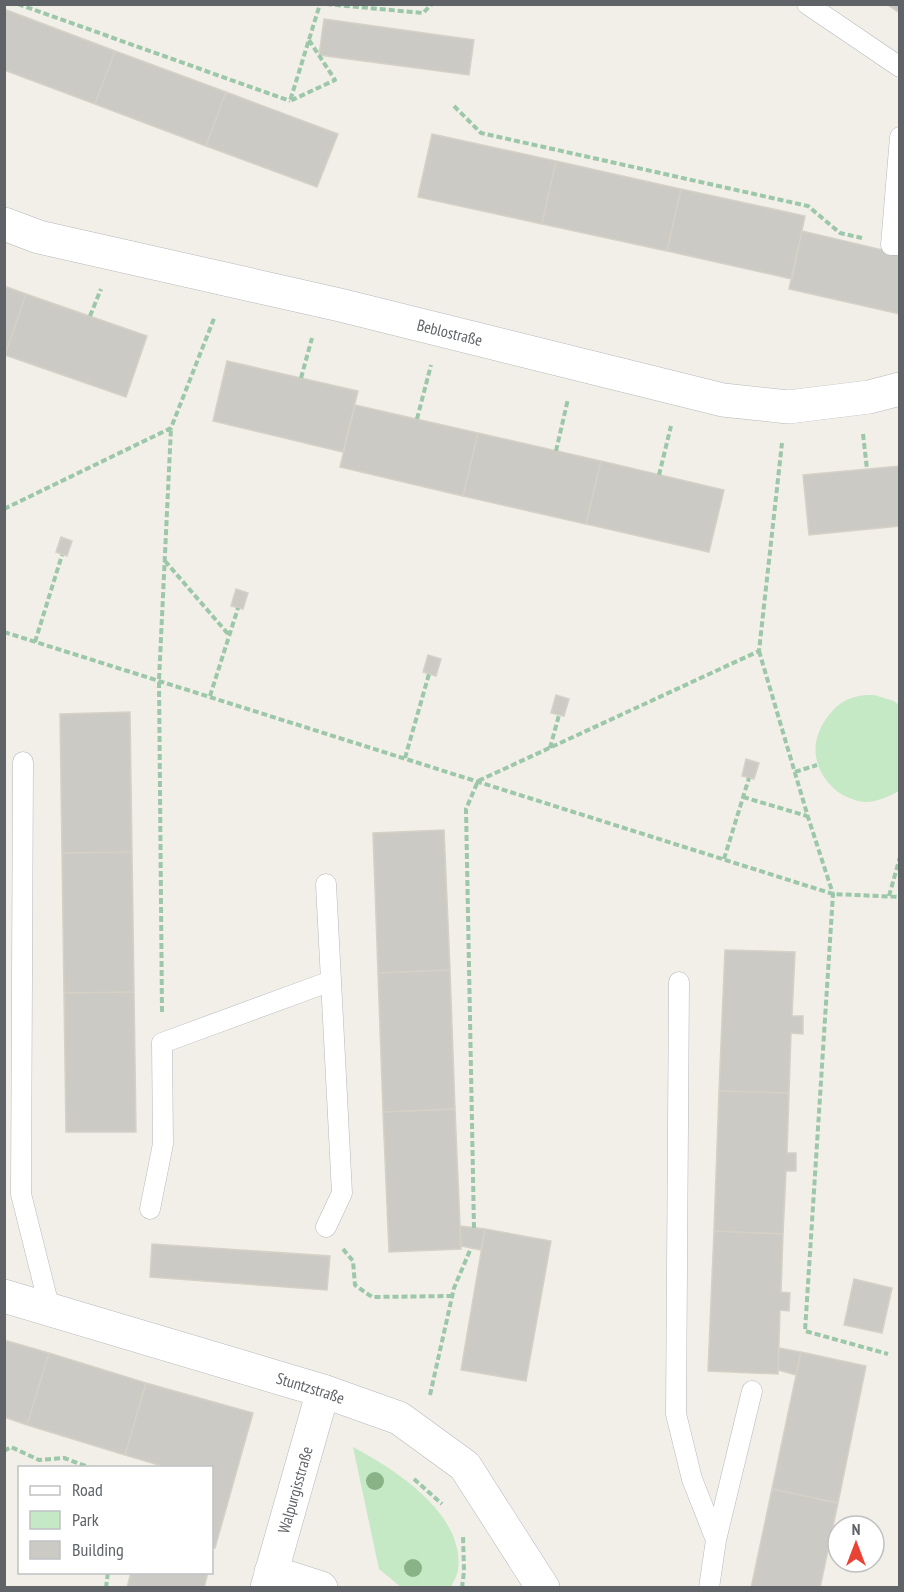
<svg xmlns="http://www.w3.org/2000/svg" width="904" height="1592" font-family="'PT Sans Narrow',sans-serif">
<rect width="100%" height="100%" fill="#f1efe8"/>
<!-- green -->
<path fill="#c5e8c5" d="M874 695 894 701 899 705V791C888 797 877 802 864 802 856 801 845 797 838 792 812 771 808 741 829 715 835 707 845 699 855 697 861 695 868 695 874 695Z
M353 1447C396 1470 465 1514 458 1570 457 1576 453 1582 451 1587H401L379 1569Z"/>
<!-- building -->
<path fill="#cccac5" stroke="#d6d1c6" stroke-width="1.5" d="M888 4H900V13L888 5Z
M4 9 115 51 95 104 4 70Z
M324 19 474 40 469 75 319 55Z
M115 51 226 92 206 146 95 104Z
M226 92 338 134 317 187 206 146Z
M432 134 556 161 542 224 418 197Z
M556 161 681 189 667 251 542 224Z
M681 189 805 216 792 279 667 251Z
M802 231 900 254V314L789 289Z
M4 286 26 294 5 355H4Z
M26 294 147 336 126 397 5 355Z
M227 361 358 391 343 452 213 421Z
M355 405 478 433 463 496 340 467Z
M478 433 601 461 586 524 463 496Z
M601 461 724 490 709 552 586 524Z
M900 466V526L809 535 803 475Z
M61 537 72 541 67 556 56 552Z
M236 589 248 593 243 609 231 606Z
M428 655 441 659 436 676 423 672Z
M556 695 569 699 564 716 551 713Z
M130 712 132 852 62 853 60 714Z
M746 759 759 763 754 779 742 776Z
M444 830 450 970 378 973 373 833Z
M132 852 134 992 64 993 62 853Z
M725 950 795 952 792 1016H803V1034L791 1033 789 1093 719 1091Z
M450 970 455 1109 383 1112 378 973Z
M134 992 136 1132H66L64 993Z
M719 1091 789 1093 787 1153H796V1171H786L783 1234 714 1231Z
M455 1109 461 1249 389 1252 383 1112Z
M460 1226 485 1229 481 1250 461 1246Z
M485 1229 551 1241 526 1381 461 1370Z
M714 1231 783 1234 781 1292 790 1293 789 1311 780 1310 778 1374 708 1371Z
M152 1244 330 1256 327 1290 150 1277Z
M854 1279 892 1288 882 1333 844 1325Z
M4 1340 49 1353 27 1425 4 1417Z
M779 1348 801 1352 796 1375 778 1370Z
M801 1352 866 1366 838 1503 772 1489Z
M49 1353 146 1383 125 1455 27 1425Z
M146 1383 253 1413 215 1548 212 1547V1468H161L162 1466 125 1455Z
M772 1489 838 1503 820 1588H751Z
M131 1572H208L204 1588H127Z"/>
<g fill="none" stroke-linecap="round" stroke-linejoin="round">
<!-- service casing -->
<g stroke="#b5b8bc" stroke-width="21">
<path id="service" d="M807 4 900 67
M900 137 891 245H900
M23 762 21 1194 50 1310
M326 884 342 1193 326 1227
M679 982 676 1414 692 1479 716 1540 709 1588
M150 1209 163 1144 162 1043 331 981
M716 1540 752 1391"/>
</g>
<!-- minor casing -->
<g stroke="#b5b8bc" stroke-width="34">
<g id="minor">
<path id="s1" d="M4 224 39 237 340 305 723 400 788 407 869 397 900 389"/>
<path id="s2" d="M4 1296 323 1391 399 1418 465 1466 543 1588"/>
<path d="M271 1572 321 1588"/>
<path id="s3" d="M267 1588 323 1391"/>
</g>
</g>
<!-- path -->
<path stroke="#9cc7a9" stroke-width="4" stroke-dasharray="6 3" stroke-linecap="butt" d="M18 4 290 101
M326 4 423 13 432 4
M309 40 335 80 290 101 320 4
M454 106 481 133 808 206 840 233 862 238
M90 316 101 289
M301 378 312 338
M417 419 431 365
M863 434 867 469
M556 451 568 399
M659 475 671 426
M4 509 171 428 215 316
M165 561 229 635
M4 632 833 894 900 897
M35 642 62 555
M759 651 808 817 833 894 805 1331 888 1354
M210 696 238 608
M550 748 559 715
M405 758 429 674
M795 772 817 765
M743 797 807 816
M724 859 749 778
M889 896 900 857
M162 1012 159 680 171 428
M474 1228 466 809 478 781 759 651 782 443
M343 1249 353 1261 355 1285 372 1297 452 1296
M430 1395 454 1288 471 1248
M4 1451 11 1447 39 1460 64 1458 91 1468
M414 1479 442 1504
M106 1588 108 1572
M462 1588 464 1571 463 1535"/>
<!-- service -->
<use href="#service" stroke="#fff" stroke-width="20"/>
<!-- minor -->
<use href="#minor" stroke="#fff" stroke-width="33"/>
</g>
<!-- trees -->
<g fill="#89b387">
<circle cx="375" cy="1481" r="9"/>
<circle cx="413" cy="1568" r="9"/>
</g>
<g text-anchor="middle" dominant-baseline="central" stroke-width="4.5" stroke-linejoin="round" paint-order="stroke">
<!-- street labels -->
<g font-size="16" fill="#5f6368" stroke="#fff">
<text stroke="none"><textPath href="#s1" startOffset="459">Beblostraße</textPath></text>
<text stroke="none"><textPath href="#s2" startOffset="320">Stuntzstraße</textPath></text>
<text stroke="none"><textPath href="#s3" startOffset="102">Walpurgisstraße</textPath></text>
</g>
</g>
<!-- border -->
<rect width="904" height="1592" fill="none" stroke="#5f6368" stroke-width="12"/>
<!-- legend -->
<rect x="18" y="1466" width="195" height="108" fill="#ffffff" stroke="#bfc1c3" stroke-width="1.5"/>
<rect x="30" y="1486" width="30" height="9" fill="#ffffff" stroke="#bfc1c3" stroke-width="1.5"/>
<text x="72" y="1496" font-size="18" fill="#5f6368">Road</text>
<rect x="30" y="1511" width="30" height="18" fill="#c5e8c5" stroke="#bfc1c3" stroke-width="1.5"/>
<text x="72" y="1526" font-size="18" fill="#5f6368">Park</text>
<rect x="30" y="1541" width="30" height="18" fill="#cccac5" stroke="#bfc1c3" stroke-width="1.5"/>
<text x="72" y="1556" font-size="18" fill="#5f6368">Building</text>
<!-- north arrow -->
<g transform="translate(856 1544)"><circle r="28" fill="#ffffff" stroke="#bfc1c3" stroke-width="1.5"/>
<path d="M0-4.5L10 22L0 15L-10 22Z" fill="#ea4335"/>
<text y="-9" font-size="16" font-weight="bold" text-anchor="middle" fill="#5f6368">N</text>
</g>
</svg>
